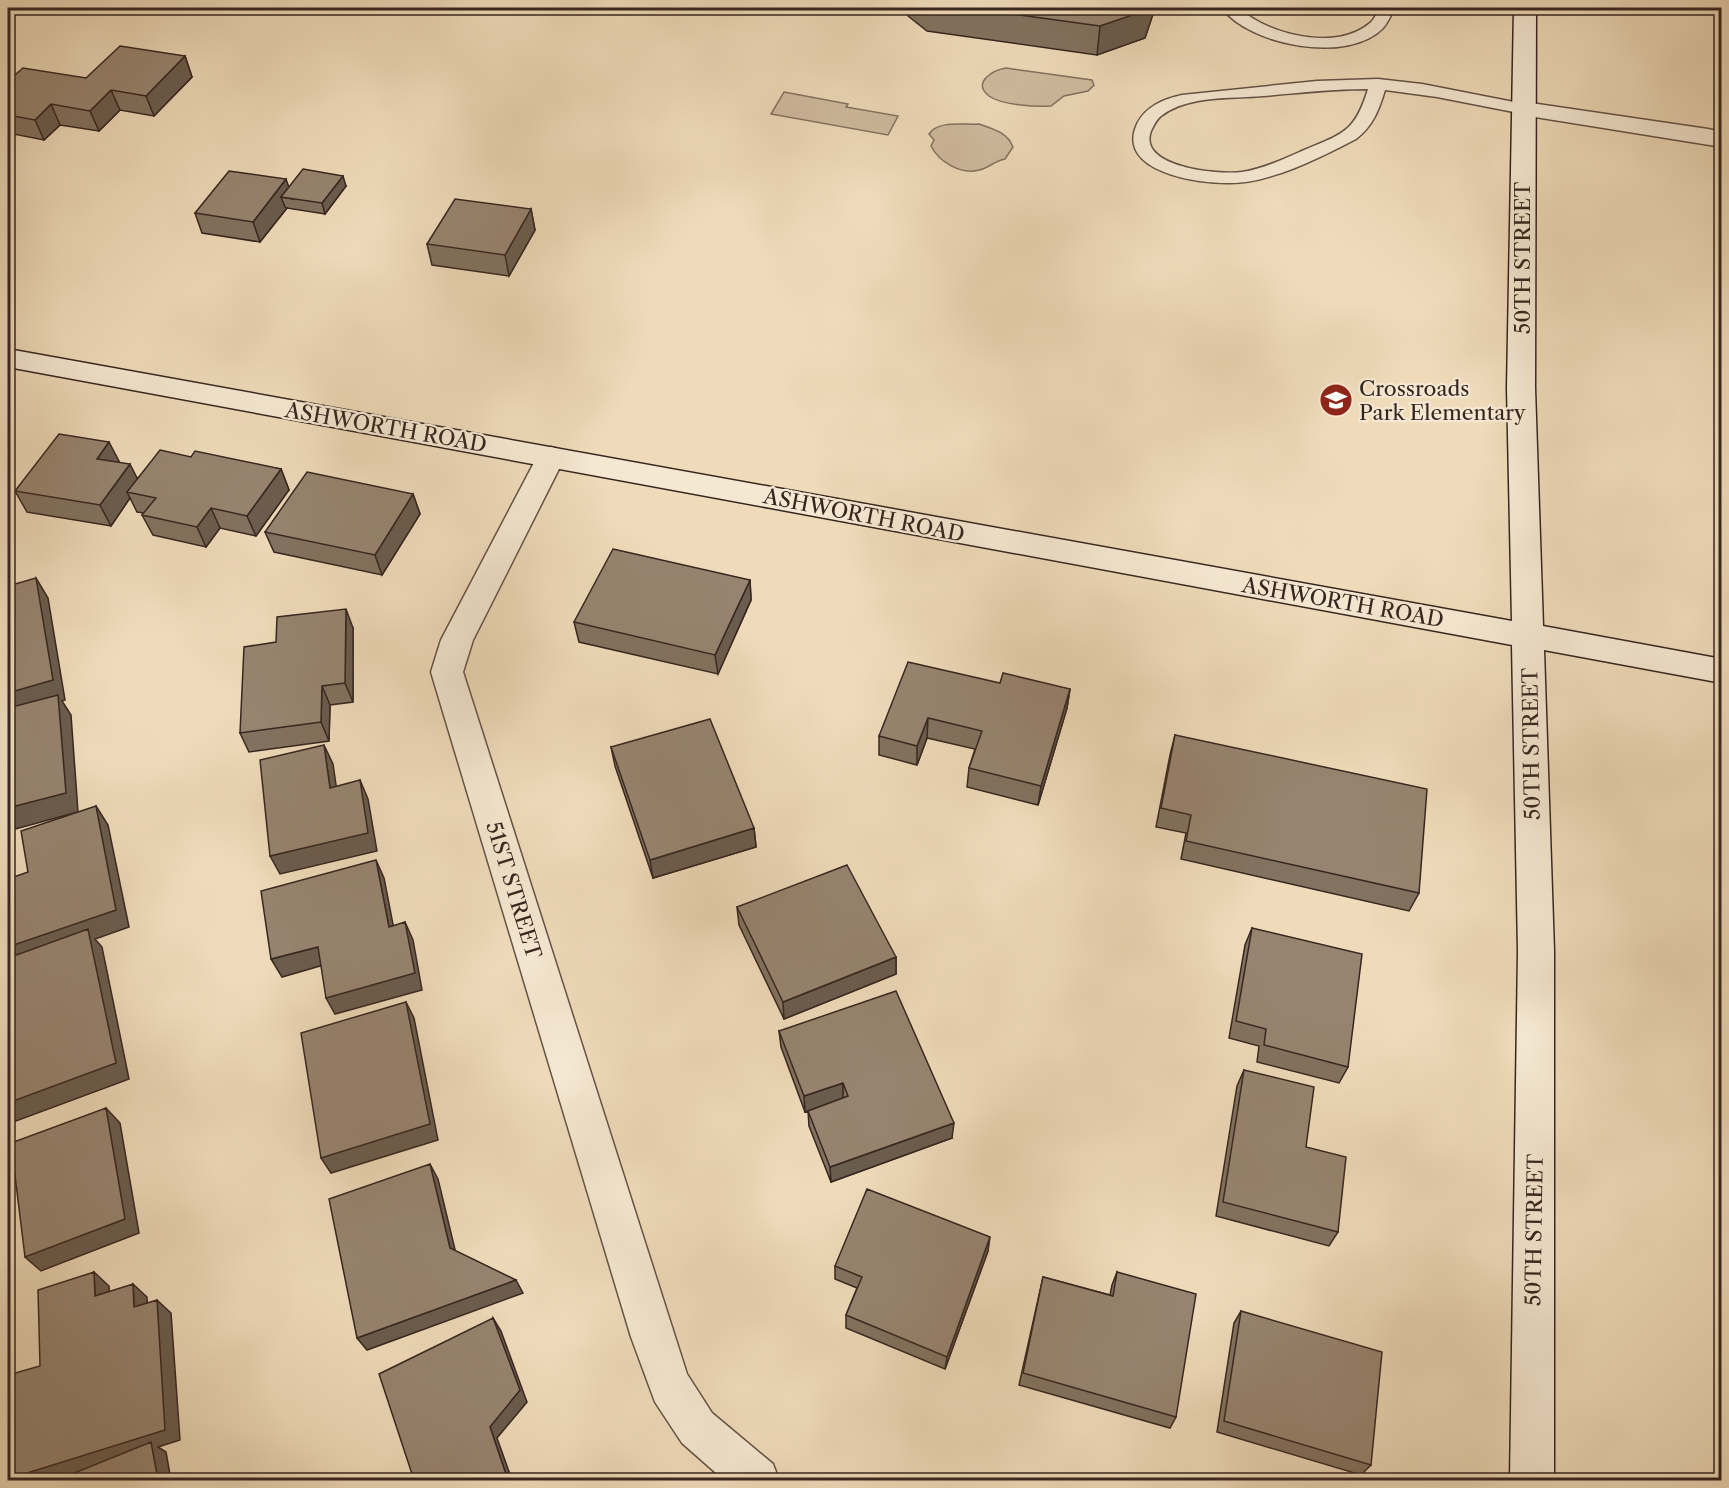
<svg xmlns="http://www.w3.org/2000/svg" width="1729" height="1488" font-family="'Libre Caslon Text',serif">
<rect width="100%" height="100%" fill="#efdbba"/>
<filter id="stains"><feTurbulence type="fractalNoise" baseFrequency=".00333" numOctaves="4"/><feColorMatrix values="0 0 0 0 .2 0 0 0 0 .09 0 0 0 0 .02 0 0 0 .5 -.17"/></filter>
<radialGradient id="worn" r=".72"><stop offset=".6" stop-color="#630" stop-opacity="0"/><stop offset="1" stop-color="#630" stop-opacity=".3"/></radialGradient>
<!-- green -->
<path fill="#d0bca0" stroke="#847160" stroke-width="1.5" d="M1006 68 1092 80 1094 85 1088 91 1064 96 1051 106C1036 107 1001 105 989 96 971 82 994 70 1006 68Z
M784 92 848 104 846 107 898 116 888 135 771 114Z
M979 124C993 129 1007 132 1013 147L1005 159C994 161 989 168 979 170 961 175 939 162 931 146L934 140 929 134C938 120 964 125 979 124Z"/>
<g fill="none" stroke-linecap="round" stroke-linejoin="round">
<!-- lane casing -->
<g stroke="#655346" stroke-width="3">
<path id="lane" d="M1222 8H1239C1268 35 1337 52 1370 23 1374 20 1377 13 1379 8H1395C1391 14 1388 23 1383 28 1349 64 1250 46 1222 8Z
M1378 79 1422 84 1524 104 1532 109 1524 114 1437 97 1385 90C1379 110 1373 126 1356 139 1322 157 1270 183 1231 183 1199 184 1115 172 1137 124 1146 106 1164 99 1182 95L1317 81ZM1368 89C1355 133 1342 134 1302 151 1284 159 1262 169 1242 172 1220 175 1137 168 1151 131 1154 125 1156 120 1161 116 1188 95 1231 99 1263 96 1298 93 1333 89 1368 89Z"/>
</g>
<!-- street casing -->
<g stroke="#655346" stroke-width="3">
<path id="street" d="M1524 102 1708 129 1722 132V147L1516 114 1512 109 1516 104Z
M551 447 561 450 565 457 473 640 463 672 687 1374 712 1413 773 1464 779 1480H724L682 1443 655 1402 631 1337 431 672 441 640 537 457 541 450Z"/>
</g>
<!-- secondary casing -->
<g stroke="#372620" stroke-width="3">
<path id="secondary" d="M1514 8H1536L1535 388 1543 626 1722 659V683L1544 650 1554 951V1480H1510L1518 951 1512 645 8 367V349L1512 621 1507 388Z"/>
</g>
<!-- lane -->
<use href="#lane" fill="#f5e8d2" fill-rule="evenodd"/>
<!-- street -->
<use href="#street" fill="#f5e8d2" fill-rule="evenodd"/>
<!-- secondary -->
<use href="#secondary" fill="#f5e8d2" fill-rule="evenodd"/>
</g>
<!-- wall -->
<path fill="#827260" stroke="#372620" stroke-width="1.5" d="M908 8H1155L1145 38 1097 55 927 31 908 16Z
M185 56 192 77 154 116 120 110 99 131 60 125 44 140 8 133V79L86 78Z
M346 186 325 214 287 208 260 242 202 233 195 213 289 187Z
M531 209 535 230 509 276 432 265 427 244Z
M191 457 281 469 289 490 256 536 220 528 206 547 153 535 142 515 144 513 137 512 130 498 111 526 27 512 15 491 119 462 137 478Z
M413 494 420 514 382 575 274 552 265 532Z
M750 580 751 600 718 674 579 642 574 622Z
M353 628V702L330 705 329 741 249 752 240 733 276 642Z
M1000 683 1070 689 1067 708 1038 805 967 787 969 768 975 749 927 738 917 765 879 755V736Z
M1175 735 1419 893 1409 911 1181 859 1186 833 1156 827 1170 755Z
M611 747 754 828 756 847 653 878 615 766Z
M737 907 896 957V974L784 1019 739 925Z
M1252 928 1348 1067 1339 1083 1257 1062 1259 1046 1229 1038 1245 945Z
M779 1031 952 1138 831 1182 809 1126 808 1111 805 1112 781 1047Z
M1244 1070 1306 1147 1338 1232 1329 1246 1216 1216 1237 1086Z
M988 1251 945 1369 846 1328V1315L857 1288 835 1279V1266Z
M1117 1272 1176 1417 1170 1428 1019 1385 1043 1277 1110 1295 1112 1285Z
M1241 1311 1371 1465 1361 1475 1217 1432 1234 1323Z"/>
<!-- shaded-wall -->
<path fill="#6a5c4e" stroke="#372620" stroke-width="1.5" d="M1150 8H1155L1145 38 1097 55 1100 26Z
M185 56 192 77 154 116 146 96Z
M111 90 120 110 99 131 90 111Z
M51 104 60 125 44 140 35 120Z
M343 176 346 186 325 214 322 203Z
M286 179 293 199 281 197 285 207 287 208 260 242 253 222Z
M531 209 535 230 509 276 505 255Z
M109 442 120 463 97 459Z
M130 464 140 484 127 492 130 498 111 526 100 505Z
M281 469 289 490 256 536 247 516Z
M413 494 420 514 382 575 375 555Z
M211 508 220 528 206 547 197 527Z
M36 578 48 598 65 700 62 701 71 715 78 812 8 831V693Z
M750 580 751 600 718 674 715 655Z
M346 609 353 628V702L345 683Z
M322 686 330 705 329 741 321 722Z
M1070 689 1067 708 1038 805 1041 786Z
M928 718 927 738 917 765V746Z
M324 745 333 764 339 806 330 788Z
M360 780 368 799 377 851 280 874 270 856Z
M96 806 108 825 129 927 95 939 102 947 129 1079 8 1124V947Z
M754 828 756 847 653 878 650 860Z
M376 860 384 878 397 945 389 927Z
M405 922 413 940 422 990 335 1014 326 998Z
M318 947 327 964 282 977 271 959Z
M896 957V974L784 1019 783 1002Z
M406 1002 414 1018 438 1140 331 1173 321 1158Z
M843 1083V1099L805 1112 804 1096Z
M106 1108 120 1123 139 1233 41 1271 25 1257Z
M954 1123 952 1138 831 1182 830 1167Z
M430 1164 438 1179 458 1262 450 1248Z
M990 1237 988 1251 945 1369 947 1357Z
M94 1272 109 1286 110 1309 95 1296Z
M516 1280 523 1293 367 1350 357 1338Z
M133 1284 147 1297 148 1319 134 1307Z
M157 1300 171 1313 180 1440 158 1447 166 1452 171 1480H158L152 1449 53 1480H8Z
M493 1318 501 1331 527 1402 497 1438 512 1480H508L490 1427Z"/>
<!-- building -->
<path fill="#978470" stroke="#372620" stroke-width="1.5" d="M969 8H1150V9L1100 26Z
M120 46 185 56 146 96 111 90 90 111 51 104 35 120 8 115V79H10L23 68 86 78Z
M303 169 343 176 322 203 281 197Z
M229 171 286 179 253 222 195 213Z
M455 199 531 209 505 255 427 244Z
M59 434 109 442 97 459 130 464 100 505 15 491Z
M160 450 191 457 195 451 281 469 247 516 211 508 197 527 142 515 156 498 127 492Z
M307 472 413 494 375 555 265 532Z
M613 549 750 580 715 655 574 622Z
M36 578 53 680 8 693V586Z
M346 609 345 683 322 686 321 722 240 733 244 647 276 642 277 617Z
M908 662 1000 683 1003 673 1070 689 1041 786 969 768 982 731 928 718 917 746 879 736Z
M58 695 66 793 8 808V708Z
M710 719 754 828 650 860 611 747Z
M1175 735 1427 789 1419 893 1186 841 1191 815 1161 808Z
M324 745 330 788 360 780 368 833 270 856 260 760Z
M96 806 116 910 8 947V879L28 872 21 831Z
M376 860 389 927 405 922 415 973 326 998 318 947 271 959 261 891Z
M847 865 896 957 783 1002 737 907Z
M1252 928 1362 954 1348 1067 1264 1045 1266 1029 1236 1021Z
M88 929 116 1063 8 1103V958Z
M896 991 954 1123 830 1167 808 1111 848 1096 843 1083 804 1096 779 1031Z
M406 1002 430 1124 321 1158 301 1033Z
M1244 1070 1314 1087 1306 1147 1346 1157 1338 1232 1223 1202Z
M106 1108 125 1219 25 1257 11 1143Z
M430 1164 450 1248 516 1280 357 1338 329 1199Z
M867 1189 990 1237 947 1357 846 1315 862 1277 835 1266Z
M94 1272 95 1296 133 1284 134 1307 157 1300 165 1430 8 1479V1375L40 1366 38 1290Z
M1117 1272 1196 1294 1176 1417 1023 1373 1043 1277 1113 1296Z
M1241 1311 1382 1352 1371 1465 1224 1421Z
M493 1318 520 1390 490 1427 508 1480H414L379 1374Z
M151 1442 158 1480H57Z"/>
<!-- icons -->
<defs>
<g id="school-disc" transform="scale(1.725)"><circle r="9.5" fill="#8f2418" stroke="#f5e8d2"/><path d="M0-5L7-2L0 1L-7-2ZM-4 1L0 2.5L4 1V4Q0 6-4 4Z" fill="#fff"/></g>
</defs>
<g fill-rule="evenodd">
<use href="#school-disc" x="1336" y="400"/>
</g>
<g text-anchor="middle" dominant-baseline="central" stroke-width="4.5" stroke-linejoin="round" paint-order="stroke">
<!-- street labels -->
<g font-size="21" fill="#372620" stroke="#f5e8d2">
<text transform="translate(1522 258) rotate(-90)">50TH STREET</text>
<text transform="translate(386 427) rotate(10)">ASHWORTH ROAD</text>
<text transform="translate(864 515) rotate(11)">ASHWORTH ROAD</text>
<text transform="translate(1343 602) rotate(10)">ASHWORTH ROAD</text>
<text transform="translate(1531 744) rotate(-91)">50TH STREET</text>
<text transform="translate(514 890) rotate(73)">51ST STREET</text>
<text transform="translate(1534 1230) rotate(-89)">50TH STREET</text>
</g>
<!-- poi labels -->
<g font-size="21" fill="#372620" stroke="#f5e8d2" text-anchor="start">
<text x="1359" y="388">Crossroads<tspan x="1359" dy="24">Park Elementary</tspan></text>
</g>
</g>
<!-- margin -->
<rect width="1729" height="1488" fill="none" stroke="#efdbba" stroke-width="30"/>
<rect x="9" y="9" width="1711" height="1470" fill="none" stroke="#372620" stroke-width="3"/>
<rect x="15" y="15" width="1699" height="1458" fill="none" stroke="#372620" stroke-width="1.5"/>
<rect width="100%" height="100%" filter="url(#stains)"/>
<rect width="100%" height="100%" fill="url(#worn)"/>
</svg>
